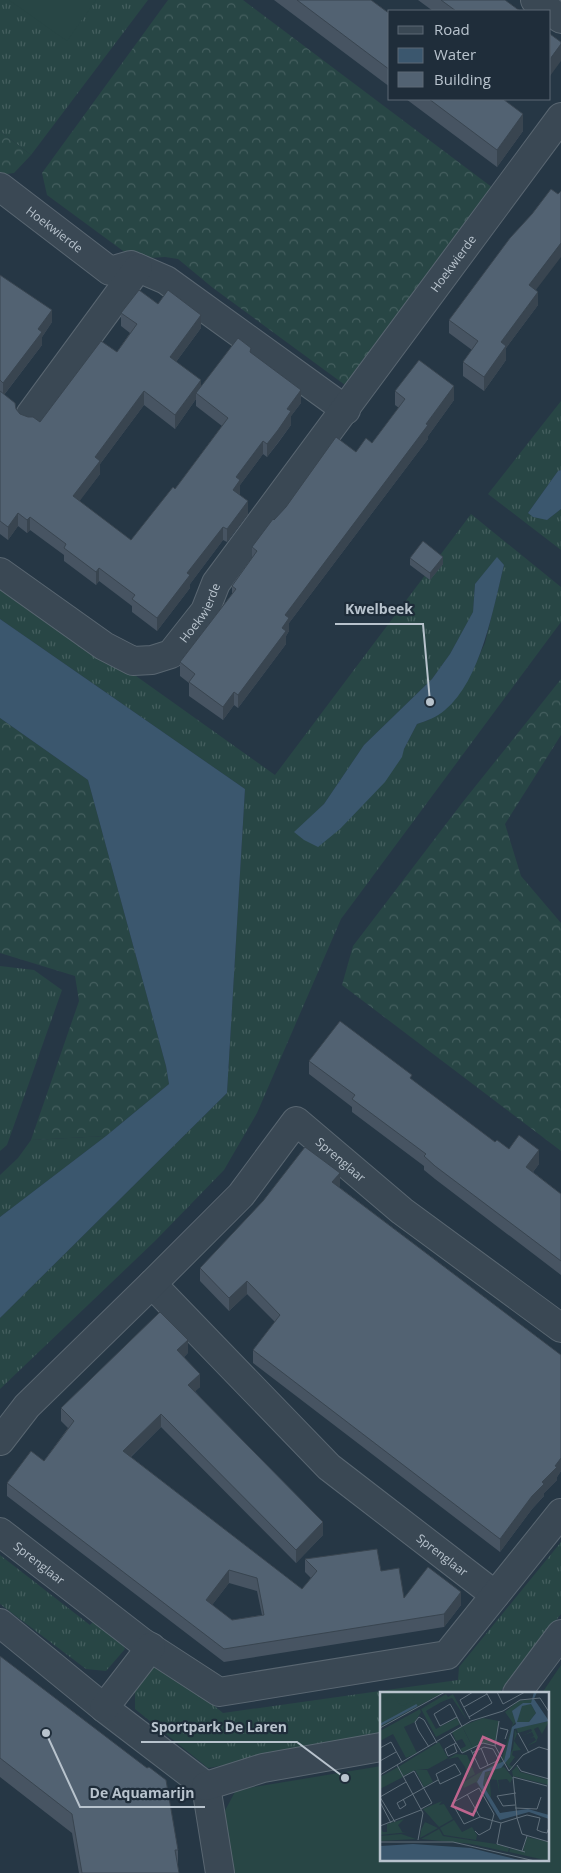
<svg xmlns="http://www.w3.org/2000/svg" width="561" height="1873" font-family="'Open Sans',sans-serif">
<defs>
<pattern id="grass-tufts" width="24" height="20" patternUnits="userSpaceOnUse" patternTransform="scale(1.25)"><rect width="24" height="20" fill="#284645"/><path d="M3 7l-1-3M5 7V3M7 7l1-3M15 17l-1-3M17 17v-4M19 17l1-3" fill="none" stroke="#455f5f"/></pattern>
<pattern id="forest-crowns" width="20" height="18" patternUnits="userSpaceOnUse" patternTransform="scale(1.25)"><rect width="20" height="18" fill="#284645"/><path d="M2 6a3 3 0 1 1 6 0M12 15a3 3 0 1 1 6 0" fill="none" stroke="#455f5f"/></pattern>
</defs>
<rect width="100%" height="100%" fill="#263745"/>
<!-- grass -->
<path fill="url(#grass-tufts)" fill-rule="evenodd" d="M0 0H148L31 155 0 131Z
M561 401V470L558 471 528 513 547 520 561 509V550L488 494Z
M471 514 561 587V622L341 919 257 1113 224 1170 155 1241 0 1389V1318L227 1093 245 789 0 619V579L275 775ZM497 558 504 565 485 643 476 663 429 720 417 724 404 749 295 832 324 804 364 745 432 679 450 654 473 612 475 584Z
M0 966 34 970 62 990 7 1145 0 1151Z
M106 1136 0 1217V1175L18 1158 31 1140Z
M561 1542V1614L499 1693H381V1737L208 1768 135 1709V1685L151 1666 164 1664 223 1713 458 1680 459 1667Z
M0 1555 90 1625 98 1616 116 1632 125 1649 106 1671 86 1669 0 1604Z"/>
<!-- forest -->
<path fill="url(#forest-crowns)" d="M168 0H243L493 188 345 385 213 288 178 259 165 257 134 259 47 195 42 173Z
M0 131 31 155 14 173 0 175Z
M561 679V735L505 824 521 876 561 923V1151L342 985 353 946 462 803Z
M0 718 88 780 166 1066 169 1084 106 1136 31 1140 79 1001 75 976 0 953Z"/>
<!-- pitch -->
<path fill="#284645" d="M9 0H96L67 41Z
M561 1665V1873H232L222 1816 236 1790 381 1766V1859H547V1693H542Z"/>
<!-- water -->
<path fill="#3b576e" d="M561 470V509L547 520 533 517 528 513 558 471Z
M497 557 504 565C493 609 481 680 445 710 437 717 427 721 417 724L404 749 402 757 385 782 340 829 318 847 304 840 294 832 324 804 364 745 432 679 450 654 473 612 475 584Z
M0 619 245 789 227 1093 0 1318V1217L106 1136 169 1084 166 1066 88 780 0 718Z"/>
<g fill="none" stroke-linecap="round" stroke-linejoin="round">
<!-- minor casing -->
<g stroke="#596671" stroke-width="30">
<g id="minor">
<path d="M535 0 561 19"/>
<path id="s1" d="M0 187 110 271 131 265 166 280 346 410"/>
<path d="M30 415 138 268"/>
<path id="s2" d="M0 572 104 646 133 661 152 660 171 654 205 611 216 583 561 117"/>
<path id="s3" d="M152 1284 329 1467 495 1595"/>
<path id="s4" d="M0 1441 27 1406 152 1284 241 1195 296 1121 402 1211 561 1328"/>
<path id="s5" d="M0 1532 142 1642 219 1692 447 1655 561 1513"/>
<path d="M0 1623 104 1708 206 1786 220 1873"/>
<path d="M517 1693 561 1634"/>
<path d="M104 1708 151 1647"/>
<path d="M206 1786 263 1768 381 1747"/>
</g>
</g>
<!-- minor -->
<use href="#minor" stroke="#3a4854" stroke-width="28"/>
</g>
<!-- wall -->
<path fill="#475462" fill-rule="evenodd" d="M274 0H371L390 14V87Z
M418 0H505L520 11H433Z
M406 99H503L523 131 497 167Z
M558 194 536 290 538 305 506 348V360L484 391 463 376V362L472 350 449 333V320Z
M0 275 52 322 42 337V345L4 395 20 414 40 422 117 352 130 333 121 326V313L158 304 201 328 176 362 201 387 251 353 301 403 291 416V425L278 443 267 457 263 454 240 485V493L239 495 248 514 227 542 223 540 190 584V588L157 631 132 612V606L99 581 96 585 64 561V555L30 530 27 533 18 526 8 540 0 534ZM196 399V406L222 426 175 489 131 540 79 501 100 474V464L144 405 175 429Z
M395 391 454 400 428 436V439L289 623V631L286 636V644L238 708 234 705 223 720 189 696V683L180 676V662L232 594V586L252 558V547L274 520 356 452 372 443 399 408 395 405Z
M410 558 443 564 430 580 410 565Z
M309 1061 412 1080 495 1142 539 1164 533 1172 561 1194V1275L435 1179 424 1170V1166L352 1112V1107L309 1074Z
M340 1186 339 1187 561 1355V1471L557 1477V1480L544 1493V1496L532 1509 500 1552 253 1363V1350L275 1322 247 1294 229 1311 200 1281V1268Z
M188 1353 184 1357 200 1387 195 1391 323 1535 296 1563 161 1427 131 1457 302 1589 311 1578 305 1572V1559L381 1571 404 1598 461 1605 444 1627 224 1662 7 1496V1483L44 1461 68 1428 61 1421V1408ZM229 1583 257 1591 262 1615 232 1620 212 1605Z
M0 1656 178 1850V1867L179 1873H79L72 1833 0 1777Z"/>
<!-- shaded-wall -->
<path fill="#394550" d="M561 44V61L550 76V59Z
M523 114V131L497 167V150Z
M561 243V257L529 299V285Z
M538 292V305L506 348V360L484 391V377L501 342Z
M52 310V322L42 337V345L3 396V383L38 329Z
M201 315V328L170 370V357Z
M201 380V393H196V399L175 429V415Z
M454 386V400L428 436V439L289 623V631L286 636V644L238 708V695L285 615Z
M301 390V403L291 416V425L267 457V444L287 409Z
M144 391V405L100 464V474L73 510V496L95 457Z
M263 441V454L240 485V493L233 503V490L236 477Z
M248 501V514L227 542V529Z
M18 513V526L8 540V527Z
M30 517V530L27 533V520Z
M223 527V540L190 584V588L157 631V618L187 573Z
M443 557V564L430 580V573Z
M99 568V581L96 585V572Z
M234 692V705L223 720V707Z
M539 1150V1164L526 1181V1167Z
M340 1173V1186L332 1195V1182Z
M247 1281V1294L229 1311V1298Z
M188 1340V1353L177 1363V1350Z
M200 1374V1387L188 1398V1385Z
M161 1414V1427L123 1464V1451Z
M561 1458V1471L557 1477V1480L544 1493V1496L532 1509 500 1552V1539L542 1482Z
M323 1522V1535L296 1563V1550Z
M229 1570V1583L206 1613V1600Z
M461 1592V1605L444 1627V1614Z"/>
<!-- building -->
<path fill="#526272" stroke="#394550" fill-rule="evenodd" d="M297 0H371L390 14V70Z
M441 0H505L520 11H456Z
M550 34 561 42V44L550 59Z
M429 99H503L523 114 497 150Z
M551 189 558 194 561 191V243L529 285 538 292 501 342 506 346 484 377 463 362 478 341 449 320 510 238 532 214Z
M0 275 52 310 38 329 42 332 3 383 0 380Z
M139 290 158 304 168 290 201 315 170 357 201 380 175 415 144 391 95 457 100 461 73 496 131 540 173 487 175 489 228 418 196 393 238 338 251 348 250 352 301 390 287 409 291 411 278 430 267 444 263 441 236 477 240 480 233 490 248 501 227 529 223 527 187 573 190 575 157 618 132 599 135 595 99 568 96 572 64 548 66 544 30 517 27 520 18 513 8 527 0 521V391L15 403 16 409 20 414 28 417H33L40 422 101 341 117 352 137 324 121 313Z
M419 360 454 386 426 424 428 425 285 615 289 618 282 628 286 631 238 695 234 692 223 707 189 682 195 674 180 662 236 589 232 586 257 551 252 547 273 519 274 520 286 507 336 437 356 452 366 438 372 443 405 399 395 391Z
M423 541 443 557 430 573 410 558Z
M340 1021 412 1075 410 1078 495 1142 497 1140 509 1149 519 1135 539 1150 526 1167 561 1194V1261L435 1166 424 1156 426 1154 352 1099 355 1095 309 1061Z
M305 1147 340 1173 332 1182 561 1355V1458L555 1466 557 1467 542 1482 544 1484 532 1496 500 1539 253 1350 280 1315 247 1281 229 1298 200 1268 263 1201Z
M160 1312 188 1340 177 1350 200 1374 188 1385 323 1522 296 1550 161 1414 123 1451 302 1589 317 1571 305 1559 377 1549 381 1571 399 1568 404 1598 428 1567 461 1592 444 1614 224 1649 7 1483 31 1451 44 1461 74 1421 61 1408ZM229 1570 257 1578 264 1615 232 1620 206 1600Z
M0 1656 147 1768 149 1767 166 1780 178 1850H175L179 1873H82L72 1814 0 1758Z"/>
<g text-anchor="middle" dominant-baseline="central" stroke-width="4.5" stroke-linejoin="round" paint-order="stroke">
<!-- street labels -->
<g font-size="12" fill="#b8c3cd" stroke="#1f2d3a">
<text stroke="none"><textPath href="#s1" startOffset="69">Hoekwierde</textPath></text>
<text stroke="none"><textPath href="#s2" startOffset="682">Hoekwierde</textPath></text>
<text stroke="none"><textPath href="#s2" startOffset="250">Hoekwierde</textPath></text>
<text stroke="none"><textPath href="#s4" startOffset="496">Sprenglaar</textPath></text>
<text stroke="none"><textPath href="#s3" startOffset="398">Sprenglaar</textPath></text>
<text stroke="none"><textPath href="#s5" startOffset="50">Sprenglaar</textPath></text>
</g>
</g>
<!-- overview -->
<g transform="translate(380 1692)">
<rect width="169" height="169" fill="#263745"/>
<path d="M0 0H64L0 35ZM66 2 68 5 73 2 87 28 72 6 41 17ZM153 7 151 12 156 21 149 30H136L133 33 124 69 122 66 133 31 125 20 138 9ZM169 29 162 42 158 35 154 37 158 45 156 50 147 54 156 48 154 45 150 46 154 44 152 40 142 44 152 39 151 37 138 41 136 36ZM82 34 93 56 84 61 80 57 86 54 82 47 76 49 72 40ZM135 37 137 42 134 49 141 58 133 59 132 63 135 65 129 73 133 75 131 78 125 70 133 57ZM121 68 122 72 103 79 97 90 108 108 96 90 84 96 82 91ZM124 73 122 76 124 75 133 86 130 91 127 87 118 88 120 103 117 88 108 87 111 81 108 79ZM137 74 140 80 169 88V93L133 84 132 79ZM24 127 18 133 23 141 29 140 0 143V135L3 140H7V132ZM45 130 58 136 40 146 41 138ZM59 137 63 144 116 152 129 156 128 160 91 152 41 147ZM21 142 36 147 0 149V144ZM147 145 169 150V169L129 160 130 157 143 159Z" fill="#284645"/>
<path d="M0 0H40L33 4 35 8 22 14 14 1 0 8ZM13 3 22 16 32 10 35 14 0 33V10ZM68 6 46 19 56 37 77 26 80 32 56 45 41 17ZM40 17 41 20 35 30 24 35 37 61 26 66 13 42 0 49V39ZM59 50 68 66 48 77H37L47 78 53 90 44 95 35 78 23 84 18 75ZM76 62 87 63 95 82 81 90 88 84 85 75 78 65 68 67ZM18 75 23 85 0 97V85ZM105 80H111L106 86 110 89 111 106 103 93ZM62 109 59 113 64 112 73 127 59 135 43 117ZM74 128 82 140 92 135 97 143 96 148 64 143 60 136Z" fill="#284645"/>
<path d="M103 26 119 29 115 52 104 51 93 56 82 34Z" fill="#284645"/>
<path d="M154 0H157L154 7 169 29 134 37 130 65 121 76 105 80 103 93 120 121 148 117 169 123V127L149 120 120 128 97 90 103 79 124 69 132 35 136 32 132 19 143 11H151ZM151 12 156 21 149 30H137L142 14ZM33 152 91 156 143 169H0V154Z" fill="#3b576e" fill-rule="evenodd"/>
<path fill="none" stroke="#3b576e" stroke-width="2.5" d="M0 33 37 13"/>
<path fill="none" stroke="#606f7b" stroke-width="1" d="M117 0 123 12 145 0M84 15 107 2M77 25 60 34 54 22 70 12 73 17 81 33 82 34M89 25 112 11 106 0M90 27 80 8 93 0M119 29 115 54 129 79 143 63 159 55 169 58M0 36 65 0M120 36 128 38 125 47M70 41 82 61 103 51 115 54M138 41 149 61M74 52 77 60 68 64 65 57 70 54 76 51M49 55 38 38 35 30 39 25 44 28 57 51M0 56 11 50 22 70M101 56 108 73M91 58 100 77 119 68 113 57 104 55 92 61M0 69 16 60M75 72 81 82 60 92 56 82ZM17 73 43 121 38 148M137 73 141 79 169 87M0 83 91 29 123 19 140 8 160 6 169 20M23 85 34 79 52 111 41 117M87 102 100 125 121 131 137 126 133 85 167 94M0 105 15 130M0 105 26 90M23 107 26 113 20 117 17 111 58 88M0 110 11 131M135 113 123 114 117 104 136 101M135 116 157 117 161 105M121 131 117 152 145 160M0 134 41 118M169 135 167 141 162 140 157 138 160 126 147 123 137 126 142 142 169 150M95 139 99 143 110 137 114 122 99 96 72 111 84 132 100 125M0 150H73L155 169M142 159 147 144"/>
<path fill="#be658e" fill-opacity="0.15" stroke="#be658e" stroke-width="2.5" d="M103 45 124 54 93 123 72 114Z"/>
<rect width="169" height="169" fill="none" stroke="#b8c3cd" stroke-width="2.5"/>
</g>
<!-- callouts -->
<path fill="none" stroke="#b8c3cd" stroke-width="2" d="M430 702L423 624H335M345 1778L297 1742H141M46 1733L80 1807H205"/>
<g fill="#b8c3cd" stroke="#1f2d3a" stroke-width="2">
<circle cx="430" cy="702" r="5"/>
<circle cx="345" cy="1778" r="5"/>
<circle cx="46" cy="1733" r="5"/>
</g>
<g font-size="14" text-anchor="middle" font-weight="bold" fill="#b8c3cd" stroke="#1f2d3a" stroke-width="4.5" stroke-linejoin="round" paint-order="stroke">
<text x="379" y="614">Kwelbeek</text>
<text x="219" y="1732">Sportpark De Laren</text>
<text x="142" y="1798">De Aquamarijn</text>
</g>
<!-- legend -->
<rect x="388" y="10" width="162" height="90" fill="#1f2d3a" stroke="#5c6975"/>
<rect x="398" y="26" width="25" height="8" fill="#3a4854" stroke="#5c6975"/>
<text x="434" y="35" font-size="15" fill="#b8c3cd">Road</text>
<rect x="398" y="48" width="25" height="15" fill="#3b576e" stroke="#5c6975"/>
<text x="434" y="60" font-size="15" fill="#b8c3cd">Water</text>
<rect x="398" y="72" width="25" height="15" fill="#526272" stroke="#5c6975"/>
<text x="434" y="85" font-size="15" fill="#b8c3cd">Building</text>
</svg>
